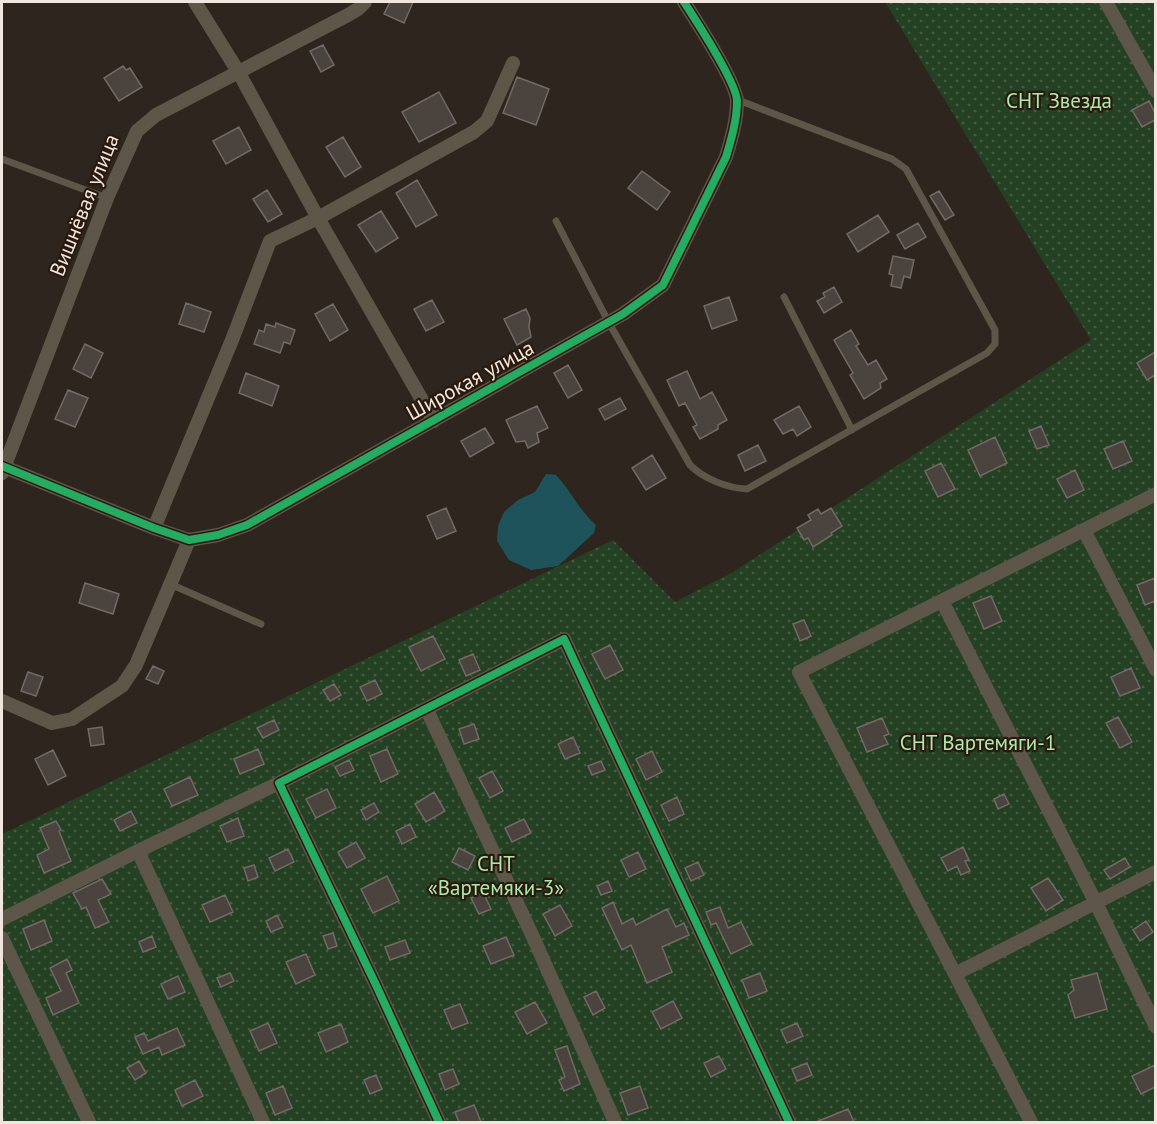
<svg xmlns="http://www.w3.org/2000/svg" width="1157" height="1124" font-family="'PT Sans',sans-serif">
<defs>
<pattern id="park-dots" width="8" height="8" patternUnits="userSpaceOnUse" patternTransform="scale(1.5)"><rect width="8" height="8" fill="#254124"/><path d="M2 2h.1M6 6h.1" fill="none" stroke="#455c43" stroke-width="1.8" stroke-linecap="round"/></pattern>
</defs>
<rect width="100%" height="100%" fill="#2e251e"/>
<!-- park -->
<path fill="url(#park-dots)" d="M885 2H1155V1122H2V834L613 540 675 602 733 572 1091 340Z"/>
<!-- water -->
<path fill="#1f535b" d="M546 474 556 475C571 491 579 510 596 525L594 533 558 566 531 570 509 560 497 541 498 526 504 512 518 500 535 492Z"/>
<!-- building -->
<path fill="#4b433e" stroke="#736a65" stroke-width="1.5" d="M390 2H413L404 23 384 14Z
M323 45 334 65 321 72 310 51Z
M123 66 126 70 130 68 142 87 119 101 104 78Z
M517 77 549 89 536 125 503 113Z
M439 92 456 123 419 142 402 112Z
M1149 101 1155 113V120L1142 127 1132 110Z
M239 127 251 150 226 164 213 141Z
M343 137 361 167 345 177 326 147Z
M642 171 670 192 657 210 628 188Z
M417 180 437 215 416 227 396 193Z
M267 190 282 214 268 222 253 199Z
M939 191 954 215 945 220 930 196Z
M381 211 398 238 376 252 358 225Z
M878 215 889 232 858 252 847 234Z
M918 223 926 237 905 249 897 235Z
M893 256 914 260 910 278 904 276 901 288 891 286 893 275 889 274Z
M834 287 842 302 824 313 817 301 825 297 823 293Z
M729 297 737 320 712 329 704 306Z
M432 300 444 322 426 331 414 309Z
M186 303 211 312 204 332 179 324Z
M333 304 348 330 330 341 315 314Z
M526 309 530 318 529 327 531 337 517 345 504 319Z
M276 323 295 330 290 344 284 342 280 353 254 344 259 330 264 332 266 324 275 327Z
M851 330 859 344 856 346 868 365 876 360 887 379 880 383 881 388 864 399 850 375 853 373 834 340Z
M85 344 103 353 91 378 73 369Z
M1155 352V375L1147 380 1137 363Z
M568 365 582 390 568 398 554 373Z
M687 371 700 399 712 392 727 420 718 425V429L700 439 693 427 697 425 685 403 679 406 667 380Z
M246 373 279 386 272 406 239 393Z
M68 390 88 398 75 427 55 419Z
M620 398 626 409 605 420 599 409Z
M537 406 548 428 537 433 539 442 528 448 525 441 516 442 506 420Z
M799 406 811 427 797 436 793 429 783 434 774 420Z
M1041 426 1049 445 1037 449 1029 431Z
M485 428 494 443 470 457 461 441Z
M995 437 1007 463 980 476 968 450Z
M1123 441 1132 461 1113 469 1104 449Z
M758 445 766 461 745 471 738 455Z
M652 455 666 478 646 490 632 468Z
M941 463 955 489 938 497 925 471Z
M1075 470 1084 490 1067 498 1057 479Z
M446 508 456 531 437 539 427 516Z
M831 508 842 526 831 533 832 535 813 547 808 538 804 540 797 528 811 520 808 515 818 509 821 514Z
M1155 578V601L1145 605 1137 585Z
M85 583 119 594 113 614 79 603Z
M991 596 1002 621 984 629 973 603Z
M804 620 811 636 800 641 793 624Z
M433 636 445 659 421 671 409 647Z
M610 645 623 670 605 679 592 654Z
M473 654 480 670 466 676 459 660Z
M153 666 164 671 158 684 146 679Z
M1131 668 1140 688 1120 696 1111 677Z
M28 672 43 677 36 696 21 691Z
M375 680 382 694 367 701 360 687Z
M334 684 341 695 330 701 323 690Z
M1118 717 1132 742 1120 748 1106 723Z
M882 718 889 734 884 736 888 744 867 752 857 728Z
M274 720 279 730 263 738 257 728Z
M474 724 479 739 464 744 459 729Z
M102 727 104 744 91 746 88 729Z
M573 737 580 753 565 759 558 744Z
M258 749 264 764 240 774 234 759Z
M387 749 398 774 381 782 370 756Z
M53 750 66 776 48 785 35 759Z
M652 751 662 772 646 780 636 759Z
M349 760 354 770 340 776 335 767Z
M601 761 605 770 592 775 588 766Z
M492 771 503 791 490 798 479 778Z
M190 777 198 795 172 806 164 789Z
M327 789 336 808 316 818 306 799Z
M434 792 445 811 426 822 415 804Z
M1004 794 1009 804 998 809 994 799Z
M677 797 684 814 669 821 661 805Z
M374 803 379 812 366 820 361 810Z
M131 811 137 823 120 831 114 820Z
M238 818 244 836 227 842 220 826Z
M524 819 531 833 512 842 505 828Z
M56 821 61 830 59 831 71 861 44 873 37 855 49 849 40 828Z
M410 824 416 837 402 844 396 831Z
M356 842 365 858 347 868 338 852Z
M963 847 969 860 965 861 970 871 961 875 957 866 948 871 941 858Z
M459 848 475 856 468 870 452 862Z
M288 849 294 862 275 871 269 858Z
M638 852 646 869 629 877 621 860Z
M1125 858 1130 867 1110 879 1104 870Z
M698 862 704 875 691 881 685 868Z
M254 865 258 877 248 881 244 868Z
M387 876 399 901 373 913 361 889Z
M1048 878 1063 900 1046 911 1031 888Z
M102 879 111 894 98 900 109 922 95 928 86 907 82 909 73 893Z
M608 881 612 891 601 895 597 886Z
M483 892 491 909 479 914 471 898Z
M225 895 233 912 210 922 202 905Z
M613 902 622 924 633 918 636 925 667 909 676 927 684 923 689 935 662 947 672 972 647 983 631 945 622 950 602 908Z
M560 905 572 926 555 936 543 914Z
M720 907 728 928 741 922 752 944 731 954 716 923 711 925 706 912Z
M277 915 283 927 271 932 266 921Z
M44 920 52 941 31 950 23 929Z
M1146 921 1153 932 1140 941 1133 930Z
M333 933 337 946 328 949 323 936Z
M152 936 156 947 143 952 139 942Z
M506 937 514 955 491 964 483 946Z
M405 940 410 953 390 960 385 947Z
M306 954 315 975 296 984 286 962Z
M67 959 72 970 66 973 79 1003 53 1015 46 998 61 991 50 968Z
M230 973 234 981 221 987 217 978Z
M760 973 767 991 749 998 742 980Z
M1097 973 1107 1009 1075 1018 1068 995 1074 990 1071 980Z
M178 976 185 992 168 999 161 984Z
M596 991 605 1008 593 1015 584 997Z
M673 1001 682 1018 661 1029 652 1012Z
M535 1002 547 1023 527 1034 515 1012Z
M460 1004 468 1023 452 1029 444 1010Z
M268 1023 277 1043 259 1051 250 1031Z
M797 1023 803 1036 787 1043 781 1030Z
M341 1024 348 1042 326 1052 318 1033Z
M177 1028 185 1045 162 1055 159 1047 143 1054 135 1037 144 1033 148 1041Z
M567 1046 580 1084 564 1091 559 1080 565 1077 555 1050Z
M719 1056 726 1069 711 1077 704 1063Z
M139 1061 146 1073 135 1080 127 1068Z
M807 1063 812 1075 797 1081 792 1069Z
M1155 1065V1087L1141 1094 1132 1076Z
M453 1069 459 1084 445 1090 439 1074Z
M376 1075 382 1089 370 1094 364 1080Z
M195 1080 203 1096 182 1106 175 1090Z
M283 1086 292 1108 275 1115 266 1093Z
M640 1086 648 1108 628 1115 620 1093Z
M474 1105 481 1122H459L455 1112Z
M848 1109 854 1122H816Z"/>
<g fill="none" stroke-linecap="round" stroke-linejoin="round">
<!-- service -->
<path stroke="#5d5649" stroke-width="7" d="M2 159 107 198
M556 221 609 323 690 465C704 479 727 488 747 489L987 353 995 344V330L906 169 892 159 738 100
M784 297 852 430
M170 584 261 624"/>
<!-- minor -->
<path stroke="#5d5649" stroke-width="14" d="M195 2 239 73 318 218 434 421
M1106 2 1156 91
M2 466 154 528 189 540 218 535 247 525 623 314 663 285 726 157C731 140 737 120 737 102 738 85 695 19 684 2
M2 473 107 198 137 131 156 115 348 15 358 9 365 2
M154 528 232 340 270 241 318 218 474 132 487 121 513 63
M1084 530 1156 670
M942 601 1096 903 1156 1027
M2 701 52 723 72 719 122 686 136 665 189 540
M427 710 533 937 615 1122
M138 851 279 783
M2 919 138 851 263 1122
M2 938 89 1122
M955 974 799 672 1156 494
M439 1122 376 985 279 783 564 639 789 1122
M1031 1122 955 974 1156 872"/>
<!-- cycleway casing -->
<g stroke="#2a1a0e" stroke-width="11">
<path id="cycleway" d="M2 466 154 528 189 540 218 535 247 525 623 314 663 285 726 157C731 140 737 120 737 102 738 85 695 19 684 2
M439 1122 376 985 279 783 564 639 789 1122"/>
</g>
<!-- cycleway -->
<use href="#cycleway" stroke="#26ab63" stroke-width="8"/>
</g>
<g text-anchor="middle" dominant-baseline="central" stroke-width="4.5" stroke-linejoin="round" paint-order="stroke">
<!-- park labels -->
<g font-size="21" fill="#abeaac" stroke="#2a1a0e">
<text x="1059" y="100">СНТ Звезда</text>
<text x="978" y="742">СНТ Вартемяги-1</text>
<text x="496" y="863">СНТ<tspan x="496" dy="24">«Вартемяки-3»</tspan></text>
</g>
<!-- street labels -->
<g font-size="21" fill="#f1e6de" stroke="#2a1a0e">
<text transform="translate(84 205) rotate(-68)">Вишнёвая улица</text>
<text transform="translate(470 380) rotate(-29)">Широкая улица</text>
</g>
</g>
<!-- border -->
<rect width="1157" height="1124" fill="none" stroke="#f1e6de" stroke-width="6"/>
</svg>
